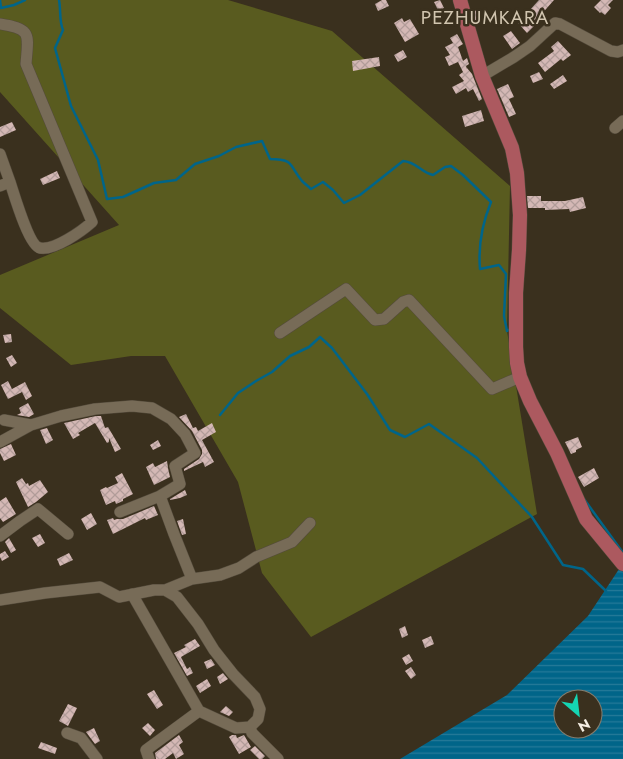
<svg xmlns="http://www.w3.org/2000/svg" width="623" height="759" font-family="Jost,sans-serif">
<defs>
<pattern id="water-rules" width="6" height="5" patternUnits="userSpaceOnUse" patternTransform="scale(1.25)"><rect width="6" height="5" fill="#006589"/><path d="M0 2.5h6" fill="none" stroke="#267b99"/></pattern>
<pattern id="building-cross-hatch" width="8" height="8" patternUnits="userSpaceOnUse" patternTransform="scale(1.25)"><rect width="8" height="8" fill="#d4b8b5"/><path d="M0 0l8 8M0 8l8-8" fill="none" stroke="#b19c99"/></pattern>
</defs>
<rect width="100%" height="100%" fill="#3a301e"/>
<!-- grass -->
<path fill="#595b1f" d="M0 0H228L332 31 510 186 507 331 537 514 311 637 262 573 238 482 165 356H131L71 365 0 308V275L119 225 0 92Z"/>
<!-- water -->
<path fill="url(#water-rules)" fill-rule="evenodd" d="M623 563V759H400L507 695 588 616ZM563 699H593V729H563Z"/>
<g fill="none" stroke-linecap="round" stroke-linejoin="round">
<!-- stream -->
<path stroke="#006589" stroke-width="2.5" d="M0 0 1 8 14 5 25 0
M59 0C61 10 59 21 63 30L55 48 71 106 98 160 107 199 123 197 154 183 176 180 195 164 219 156 236 147 262 141 270 159C295 159 289 166 302 181 305 184 308 186 311 189L323 182 333 190 344 203 360 195 403 161C417 162 420 172 433 175L445 167 451 166 463 175 491 202C482 224 478 246 480 269L499 265 506 274 504 316 507 331 512 328
M220 415 238 393 256 381 272 372 290 356 309 347 320 337 332 348 367 394 390 430 405 437 429 424 477 458 532 517 563 565 583 569 606 591
M584 499 623 553"/>
</g>
<!-- building -->
<path fill="url(#building-cross-hatch)" d="M382 0H386L389 6 378 11 375 4Z
M440 0 444 8 438 10 434 2Z
M539 0H554L539 17 541 19 527 33 518 23Z
M601 0H613L608 5 611 8 605 15 601 12 600 13 594 7Z
M477 10 481 20 475 22 473 12Z
M402 18 404 22 410 19 419 34 405 42 394 23Z
M511 31 520 43 512 49 503 36Z
M457 34 463 44 458 47 463 61 467 58 469 64 466 66 467 69V68L472 74 482 99 479 101 473 89 468 92 466 88 456 94 452 87 464 81 459 75 463 72 458 62 449 66 445 57 450 55 445 47 453 43 450 38Z
M558 41 571 55 563 61 561 59 545 72 538 63 554 51 551 47Z
M403 50 407 57 398 62 394 55Z
M379 57 380 66 353 71 352 61Z
M539 72 543 79 533 83 530 76Z
M563 75 567 81 554 89 550 84Z
M508 84 514 97 509 99 516 114 509 117 497 89Z
M481 110 484 121 465 127 462 116Z
M12 122 16 130 0 137V127Z
M57 171 60 178 43 185 40 179Z
M527 196H541V201H565L583 197 586 208 570 212 569 209 545 210V208H528Z
M11 334 12 342 5 343 3 335Z
M12 355 17 363 11 367 6 358Z
M8 381 12 389 25 382 32 396 26 400 22 392 8 399 1 385Z
M28 403 34 414 29 417 17 415 21 413 19 408Z
M186 414 193 428 196 427 198 431 212 423 216 432 202 440 214 462 205 467 203 462 184 471V469L199 459 202 454V450L192 431 179 417Z
M96 416H101L105 428 108 427 121 449 115 452 109 438V442L107 443 95 423 78 433 80 435 73 439 64 423Z
M47 428 53 440 46 444 40 430Z
M578 437 582 447 576 450V452L571 454 565 442Z
M158 440 161 446 153 450 150 445Z
M11 444 16 455 4 461 0 453V449Z
M167 461 168 468 170 477 154 485 146 467 153 463 155 467Z
M594 468 599 478 584 487 578 477Z
M122 473 133 494 123 499V501L116 504 115 501 106 505 100 490 106 487 107 488 118 483 115 477Z
M22 478 26 484 28 483 29 486 40 480 48 492 36 502 28 507 16 482Z
M185 490 187 495 180 498 170 500V499Z
M6 497 16 514 3 522 0 518V501Z
M154 506 158 515 146 520 145 518 113 534 107 520 113 518 114 520 117 519H123Z
M91 513 97 524 87 530 81 519Z
M183 519 186 534 182 535 177 521Z
M40 534 45 543 38 547 32 538Z
M9 538 16 550 11 553 5 542Z
M5 551 9 557 2 561 0 557V554Z
M69 553 73 560 60 566 57 559Z
M405 626 408 635 402 638 399 629Z
M431 636 434 644 425 648 422 640Z
M195 639 200 646 181 657 187 669 190 667 193 673 187 676 174 653 186 647 184 645Z
M409 654 413 661 406 665 402 658Z
M211 659 215 665 207 669 204 662Z
M411 667 416 675 411 679 405 671Z
M223 673 228 679 220 684 217 677Z
M207 679 211 686 200 693 196 686Z
M154 690 163 705 157 709 147 694Z
M68 704 77 708 68 726 59 721Z
M226 706 233 712 229 716 220 712Z
M148 723 155 730 150 736 142 728Z
M94 728 100 741 95 744 86 732Z
M179 735 183 742 179 745 184 754 176 759 173 753 165 759H156L155 753Z
M232 735H236L237 738 244 735 251 747 239 754 229 737Z
M41 742 57 748 55 754 38 748Z
M255 746 265 756 262 759H259L250 750Z"/>
<g fill="none" stroke-linecap="round" stroke-linejoin="round">
<!-- minor casing -->
<g stroke="#544b3c" stroke-width="12">
<path id="minor" d="M0 24C33 29 28 35 26 64L92 222C82 231 54 251 40 248 29 246 14 194 10 182L0 186
M482 76 514 57 530 46 555 23 560 24 611 51 618 52 623 50
M615 128 623 121
M0 154 10 182
M280 333 346 289 375 320 384 319 403 302 409 300 492 389 520 377
M4 420 31 425
M0 442 31 425 61 416 95 409 132 406 152 408 171 419 185 434 195 453 175 466 180 484 160 496 174 534 192 579
M120 512 160 496
M0 536 20 521 38 509 68 534
M165 590 192 579 220 575 239 568 256 557 292 542 310 523
M132 594 199 711 236 728 250 727
M0 600 45 593 100 587 119 597 154 590H165L177 597 198 624 214 650 233 674 255 697 260 709 258 719 250 727 252 733 278 759
M67 733 81 738 97 759
M149 759 146 750 199 711"/>
</g>
<!-- major casing -->
<g stroke="#544b3c" stroke-width="15">
<path id="major" d="M460 0 482 76 512 148 517 173 520 215 519 250 516 293V347L517 363 520 377 530 401 557 453 586 519 623 564"/>
</g>
<!-- minor -->
<use href="#minor" stroke="#776b57" stroke-width="11"/>
<!-- major -->
<use href="#major" stroke="#ac595f" stroke-width="14"/>
</g>
<g text-anchor="middle" dominant-baseline="central" stroke-width="5" stroke-linejoin="round" paint-order="stroke">
<!-- neighbourhood labels -->
<g font-size="19" letter-spacing="1" fill="#d1c5af" stroke="#3a301e">
<text x="485" y="17">PEZHUMKARA</text>
</g>
</g>
<!-- north arrow -->
<g transform="translate(578 714) rotate(152)"><circle r="24" fill="#3a301e" stroke="#847c6c"/>
<path d="M0-4L9 19L0 12L-9 19Z" fill="#15d5b3"/>
<text y="-8" font-size="14" font-weight="bold" text-anchor="middle" fill="#f4ede2">N</text>
</g>
</svg>
